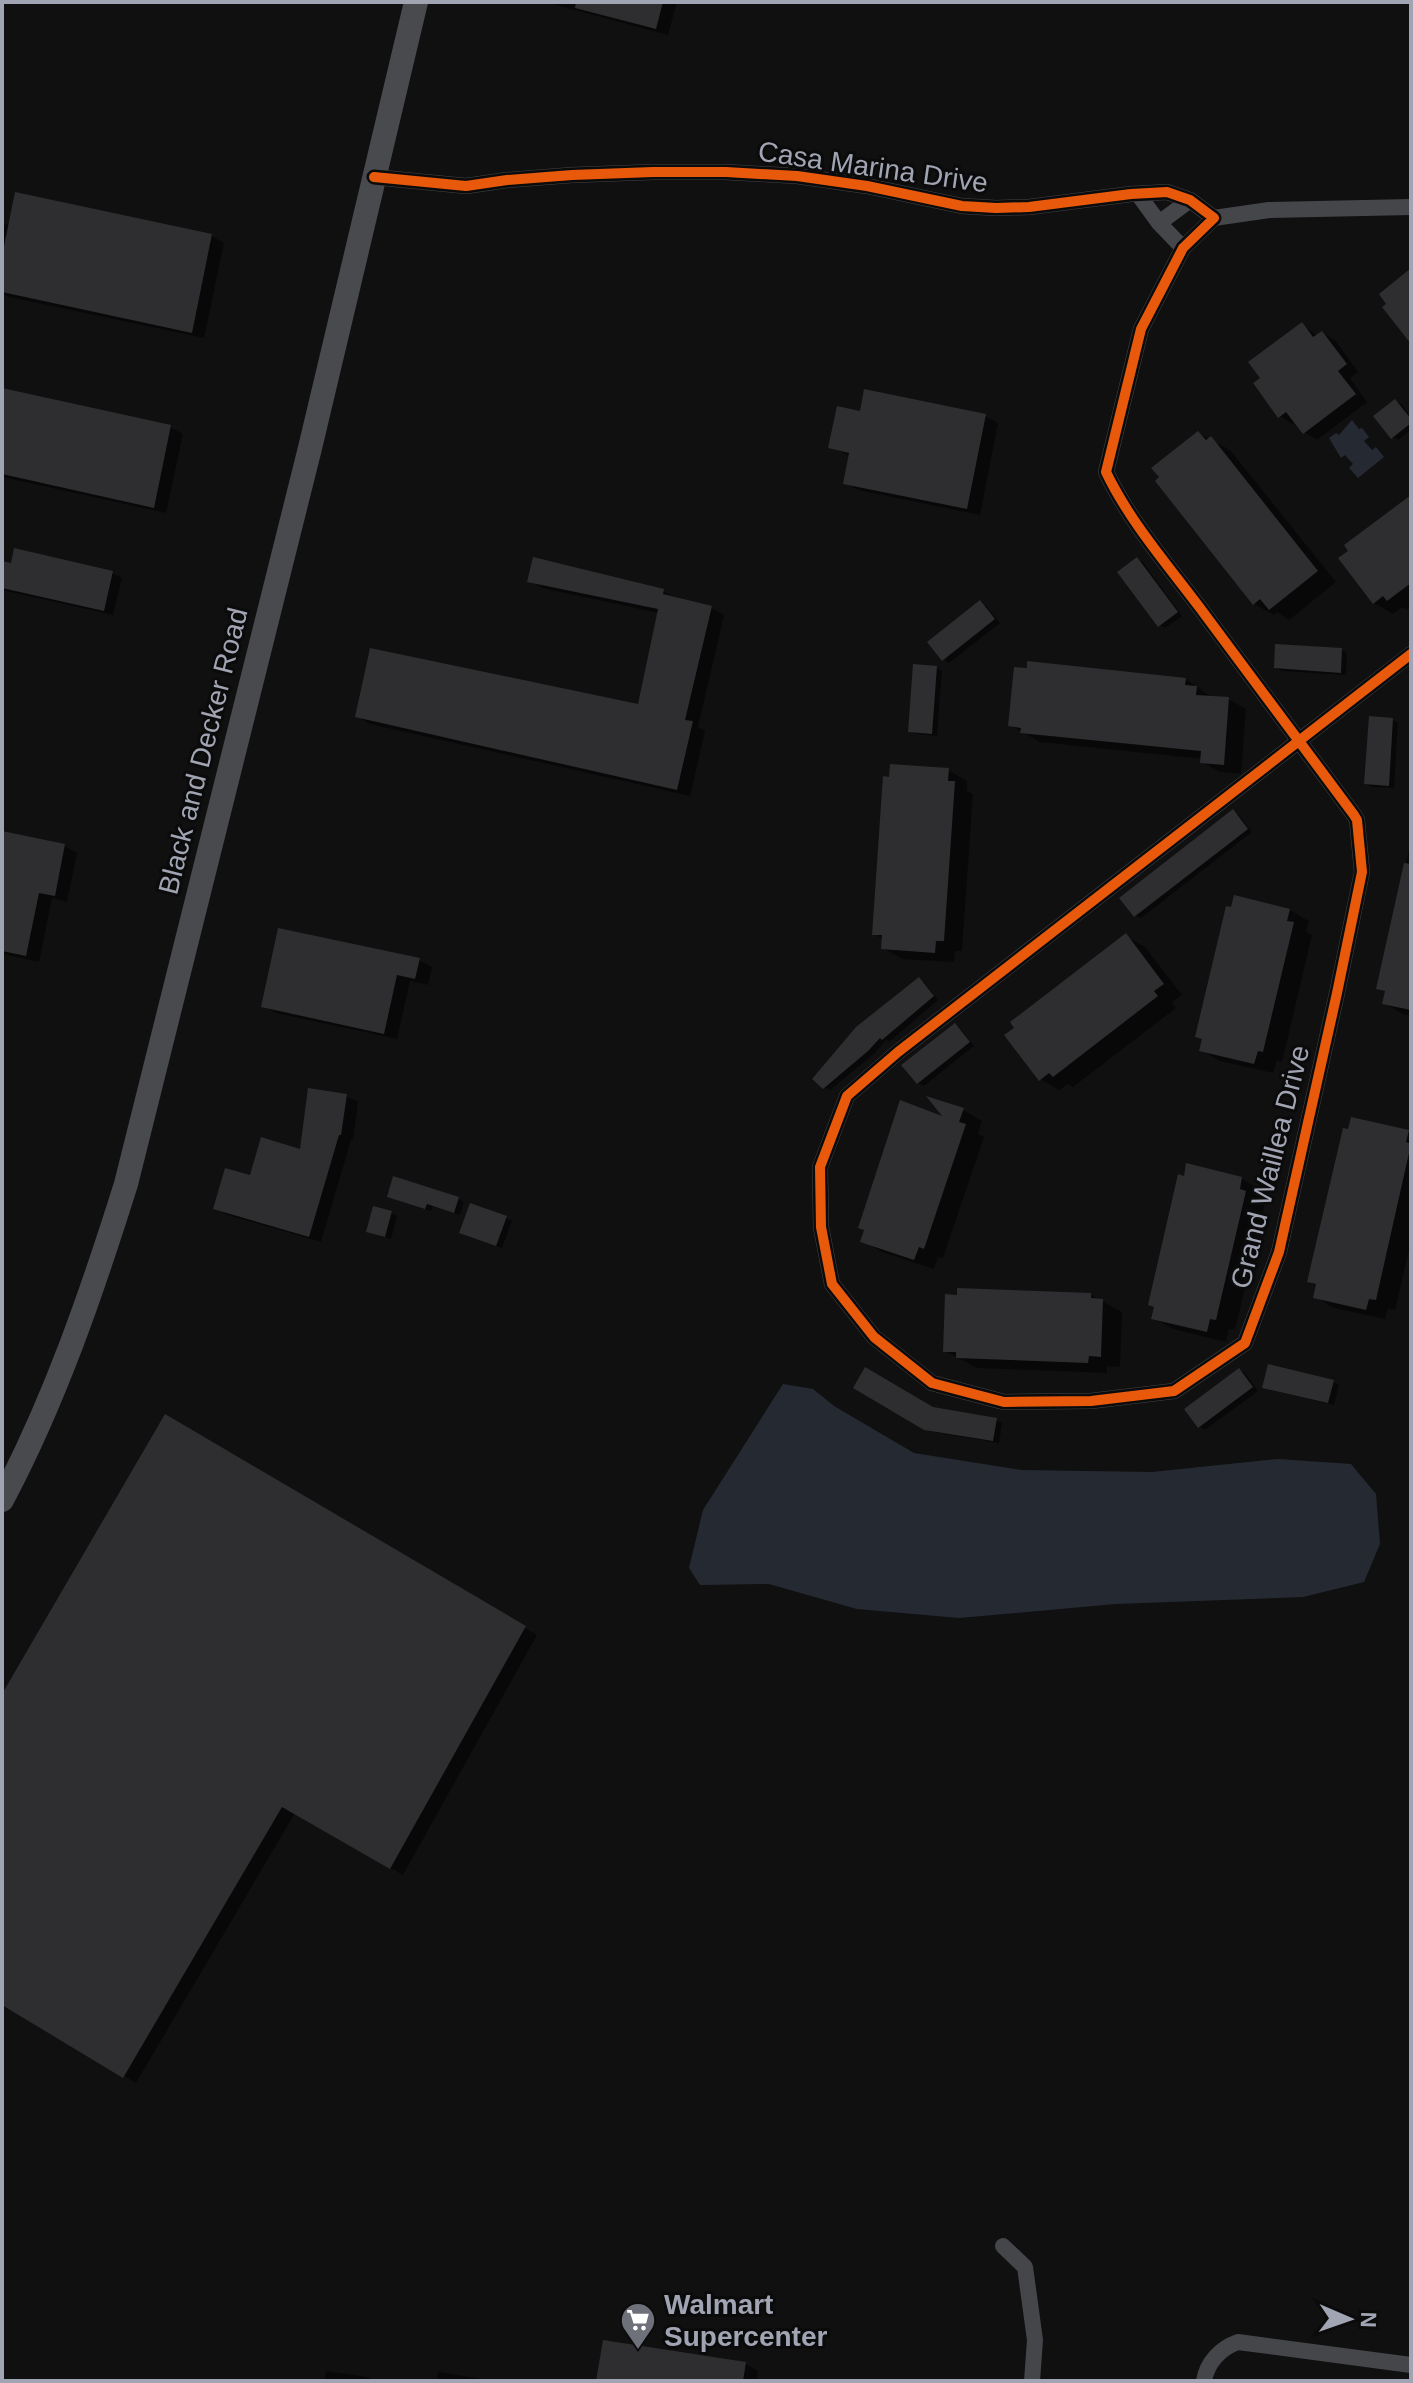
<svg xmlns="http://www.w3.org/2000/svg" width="1413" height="2383" font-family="Helvetica,sans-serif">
<rect width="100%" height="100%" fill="#101011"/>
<!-- water -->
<path fill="#252a32" d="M1352 420 1359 429 1362 428 1369 437 1364 441 1372 450 1376 447 1384 457 1358 478 1349 468 1353 464 1345 455 1341 458 1329 438 1336 433 1339 435Z
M783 1384 813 1389 834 1406 914 1453 1021 1470 1152 1472 1278 1459 1351 1464 1376 1494 1380 1544 1364 1582 1303 1597 1115 1604 959 1618 857 1609 769 1584 700 1585 689 1568 703 1510Z"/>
<!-- shadow -->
<path fill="#0007" d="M545 2H677L668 35Z
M2 224 212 236 224 243 204 338 9 297 2 293Z
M1302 325 1318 336 1322 333 1335 340 1358 372 1350 378 1367 402 1317 440 1304 432 1296 421 1292 424 1280 416Z
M2 390 170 427 183 434 166 513 2 477Z
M1395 401 1401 404 1411 417V430L1398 440 1392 437Z
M861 413 985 416 998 423 980 515 858 490 845 483 850 456 831 447Z
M1198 433 1230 450 1336 582 1289 620 1277 612 1274 615 1254 604Z
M1411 498V608L1407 610 1402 607 1393 614 1374 603Z
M1138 559 1143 562 1182 616 1165 628 1159 625Z
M2 563 112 573 122 578 113 615 2 590Z
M529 580 663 591 676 598 711 608 724 615 698 727 705 731 690 796 370 724 357 716 639 707 659 613 542 588Z
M980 603 986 606 1000 623 949 663 943 659Z
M1342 650 1347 653 1346 675 1281 671 1276 667Z
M936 668 942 671 937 736 916 734 910 731Z
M1186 679 1213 698 1228 699 1246 709 1241 774 1220 772 1202 762 1203 759 1040 742 1010 725Z
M1393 720 1398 723 1394 788 1372 787 1366 783Z
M948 770 967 781V791L973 794 962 951H955L954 962 902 959 883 948V939L874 934Z
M1233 812 1239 815 1252 832 1141 918 1135 915Z
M2 833 65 846 77 853 67 902 52 898 39 962 2 954Z
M1411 840V1016L1403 1014 1384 1003 1386 992 1378 988Z
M1290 910 1309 921 1306 932 1312 935 1282 1062 1277 1060 1273 1073 1220 1061 1201 1050Z
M1126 936 1145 947 1182 995 1172 1002 1176 1008 1073 1087 1068 1084 1059 1090 1040 1079Z
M419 960 432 967 428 985 410 981 397 1039 276 1013 263 1006Z
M919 980 925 983 938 1000 889 1042 886 1040 874 1054 830 1090 824 1087Z
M955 1025 960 1028 974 1046 924 1086 918 1083Z
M346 1096 358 1102 353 1140H351L321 1242 227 1215 216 1208 252 1178 302 1151Z
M963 1110 982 1121 978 1134 984 1137 943 1258 938 1257 934 1269 882 1252 863 1241 948 1120Z
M1408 1132 1411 1134V1242L1395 1310 1388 1308 1385 1319 1334 1308 1315 1297 1317 1286 1309 1281Z
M1188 1166 1242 1179 1261 1190 1259 1200 1265 1204 1235 1330 1229 1329 1226 1342 1173 1329 1154 1318Z
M395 1199H458L464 1202 460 1215 433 1206 431 1211Z
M391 1213 397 1216 391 1239 374 1234Z
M506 1218 512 1221 502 1248 467 1236Z
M1091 1295 1122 1312 1120 1367 1107 1366V1373L977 1368 945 1351Z
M1239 1370 1245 1373 1258 1391 1205 1430 1200 1427Z
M1333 1382 1339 1385 1334 1405 1270 1390 1264 1387Z
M856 1387 933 1409 996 1420 1002 1423 999 1443 932 1432Z
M166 1417 537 1635 403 1875 295 1813 136 2083 2 2002V1698Z
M746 2364 758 2371 757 2381H598Z
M326 2371 368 2377 374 2381H324Z
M438 2372 495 2381H437Z"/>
<!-- building -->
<path fill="#2e2e30" d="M576 2H663L656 29 575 8Z
M15 192 212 234 192 333 2 292V256Z
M1411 268V344L1382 307 1386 304 1379 294Z
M1302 322 1313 337 1322 331 1347 364 1338 371 1356 394 1303 434 1286 412 1278 418 1253 383 1260 378 1248 362Z
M2 388 171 425 154 508 2 474Z
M864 389 986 414 967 509 843 484 849 453 828 448 837 406 860 411Z
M1395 399 1411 419V423L1391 439 1373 416Z
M1198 431 1206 440 1211 436 1318 571 1269 610 1260 599 1253 605 1155 481 1159 477 1151 468Z
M1411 495V583L1387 601 1383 596 1373 604 1338 558 1348 551 1344 545Z
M14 548 113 571 104 611 2 588V561L11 563Z
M533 557 664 589 663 594 712 606 685 720 693 721 677 790 355 717 370 648 638 704 658 609 527 582Z
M1137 557 1178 612 1158 627 1117 572Z
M980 600 995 619 942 661 927 642Z
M1275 644 1342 648 1341 673 1274 668Z
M1027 661 1186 678 1185 685 1197 686 1196 695 1229 697 1224 765 1200 763 1201 751 1020 733 1021 728 1008 726 1014 667 1027 668Z
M913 664 937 666 932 734 908 732Z
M1369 716 1393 718 1389 786 1364 784Z
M890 764 949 768 948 781H955L944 941H936L935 953 881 949 882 935H872L883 776 889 777Z
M1233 809 1248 829 1134 917 1119 898Z
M2 831 65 844 55 896 39 893 26 956 2 951Z
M1404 863 1411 864V1010L1382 1004 1385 991 1376 989Z
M1234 895 1290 909 1287 921 1294 922 1263 1052 1258 1051 1254 1064 1199 1051 1202 1039 1195 1037 1226 906 1231 907Z
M278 928 420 958 415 979 397 975 384 1034 261 1007Z
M1126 933 1164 984 1154 991 1158 996 1053 1077 1049 1073 1039 1081 1004 1035 1014 1028 1010 1022Z
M919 977 934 996 882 1040 880 1038 868 1051 823 1089 812 1079 856 1027Z
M955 1023 970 1042 917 1084 901 1065Z
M308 1088 347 1094 341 1135H339L309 1237 213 1209 225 1168 250 1175 261 1137 300 1149Z
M926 1096 964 1108 959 1122 966 1124 924 1249 919 1247 914 1260 860 1242 864 1230 858 1228 900 1100 942 1116Z
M1351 1117 1409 1130 1406 1142 1411 1144 1376 1300 1369 1299 1366 1310 1313 1298 1316 1284 1307 1282 1343 1128 1348 1129Z
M1186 1163 1242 1177 1240 1189 1246 1191 1216 1320 1210 1319 1207 1332 1151 1319 1154 1307 1148 1305 1178 1174 1184 1176Z
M393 1176 459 1197 454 1213 427 1204 425 1209 387 1197Z
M470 1203 507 1216 496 1246 459 1233Z
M373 1206 392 1211 385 1237 366 1232Z
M957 1288 1091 1293V1298L1103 1299 1101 1357 1089 1356 1088 1363 956 1358V1352H943L945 1294 957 1295Z
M1268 1364 1334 1380 1328 1403 1262 1388Z
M865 1367 933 1407 997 1418 993 1441 924 1430 853 1388Z
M1239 1368 1253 1387 1198 1428 1184 1409Z
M165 1414 526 1626 390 1869 282 1807 123 2078 2 2005V1694Z
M603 2340 746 2362 743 2381H596Z"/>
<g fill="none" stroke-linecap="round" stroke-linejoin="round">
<!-- minor -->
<path stroke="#454649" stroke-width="16" d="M374 177 466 186 507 180 572 175 653 172H726L797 176 867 186 962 206 996 208 1029 207 1131 194 1167 192 1190 200 1214 218
M1138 194 1159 223 1183 248
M1214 218 1183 248 1141 329 1106 472C1130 522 1167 564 1200 608 1251 677 1303 746 1354 815L1357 820 1362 872 1337 993 1279 1252 1245 1343 1174 1391 1091 1401 1004 1402 932 1383 874 1337 832 1284 821 1227 820 1167 847 1096 898 1052 1411 654
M1214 218 1269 210 1411 207
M1159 223 1190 200
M1003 2246 1025 2267 1035 2340 1032 2381
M1204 2381C1207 2362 1221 2348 1238 2342L1411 2365"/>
<!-- secondary -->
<path stroke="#494a4d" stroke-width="24" d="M2 1500C55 1400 92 1292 126 1184L310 448 416 2"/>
<!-- cycleway casing -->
<g stroke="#0b0b0c" stroke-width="15">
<path id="cycleway" d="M374 177 466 186 507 180 572 175 653 172H726L797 176 867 186 962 206 996 208 1029 207 1131 194 1167 192 1190 200 1214 218 1183 248 1141 329 1106 472C1130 522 1167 564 1200 608 1251 677 1303 746 1354 815L1357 820 1362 872 1337 993 1279 1252 1245 1343 1174 1391 1091 1401 1004 1402 932 1383 874 1337 832 1284 821 1227 820 1167 847 1096 898 1052 1411 654"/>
</g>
<!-- cycleway -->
<use href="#cycleway" stroke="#e8590c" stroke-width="10"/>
</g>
<!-- icons -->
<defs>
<g id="supermarket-pin" transform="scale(1.8)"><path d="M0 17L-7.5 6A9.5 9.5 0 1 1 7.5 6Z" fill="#6e707a" stroke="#0b0b0c"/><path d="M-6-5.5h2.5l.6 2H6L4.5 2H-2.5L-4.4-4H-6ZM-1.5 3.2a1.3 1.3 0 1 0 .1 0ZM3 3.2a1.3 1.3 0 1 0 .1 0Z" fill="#fff"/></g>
</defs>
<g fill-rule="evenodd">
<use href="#supermarket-pin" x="638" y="2320"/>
</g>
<g text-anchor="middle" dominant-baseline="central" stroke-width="6" stroke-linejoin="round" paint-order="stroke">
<!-- street labels -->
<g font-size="28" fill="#a1a4b2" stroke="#0b0b0c">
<text transform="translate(873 167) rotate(8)">Casa Marina Drive</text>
<text transform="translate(203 751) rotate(-76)">Black and Decker Road</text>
<text transform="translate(1270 1167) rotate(-76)">Grand Waillea Drive</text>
</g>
<!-- poi labels -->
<g font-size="28" font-weight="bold" fill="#a1a4b2" stroke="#0b0b0c" text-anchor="start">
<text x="664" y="2304">Walmart<tspan x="664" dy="32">Supercenter</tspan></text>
</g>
</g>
<!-- border -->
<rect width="1413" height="2383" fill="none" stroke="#a1a4b2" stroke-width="8"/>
<!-- north arrow -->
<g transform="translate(1349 2319) rotate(92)" stroke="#0b0b0c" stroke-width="6" paint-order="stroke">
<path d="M0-6L14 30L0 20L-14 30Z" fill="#a1a4b2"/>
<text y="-12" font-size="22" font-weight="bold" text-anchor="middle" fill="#a1a4b2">N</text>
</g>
</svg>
